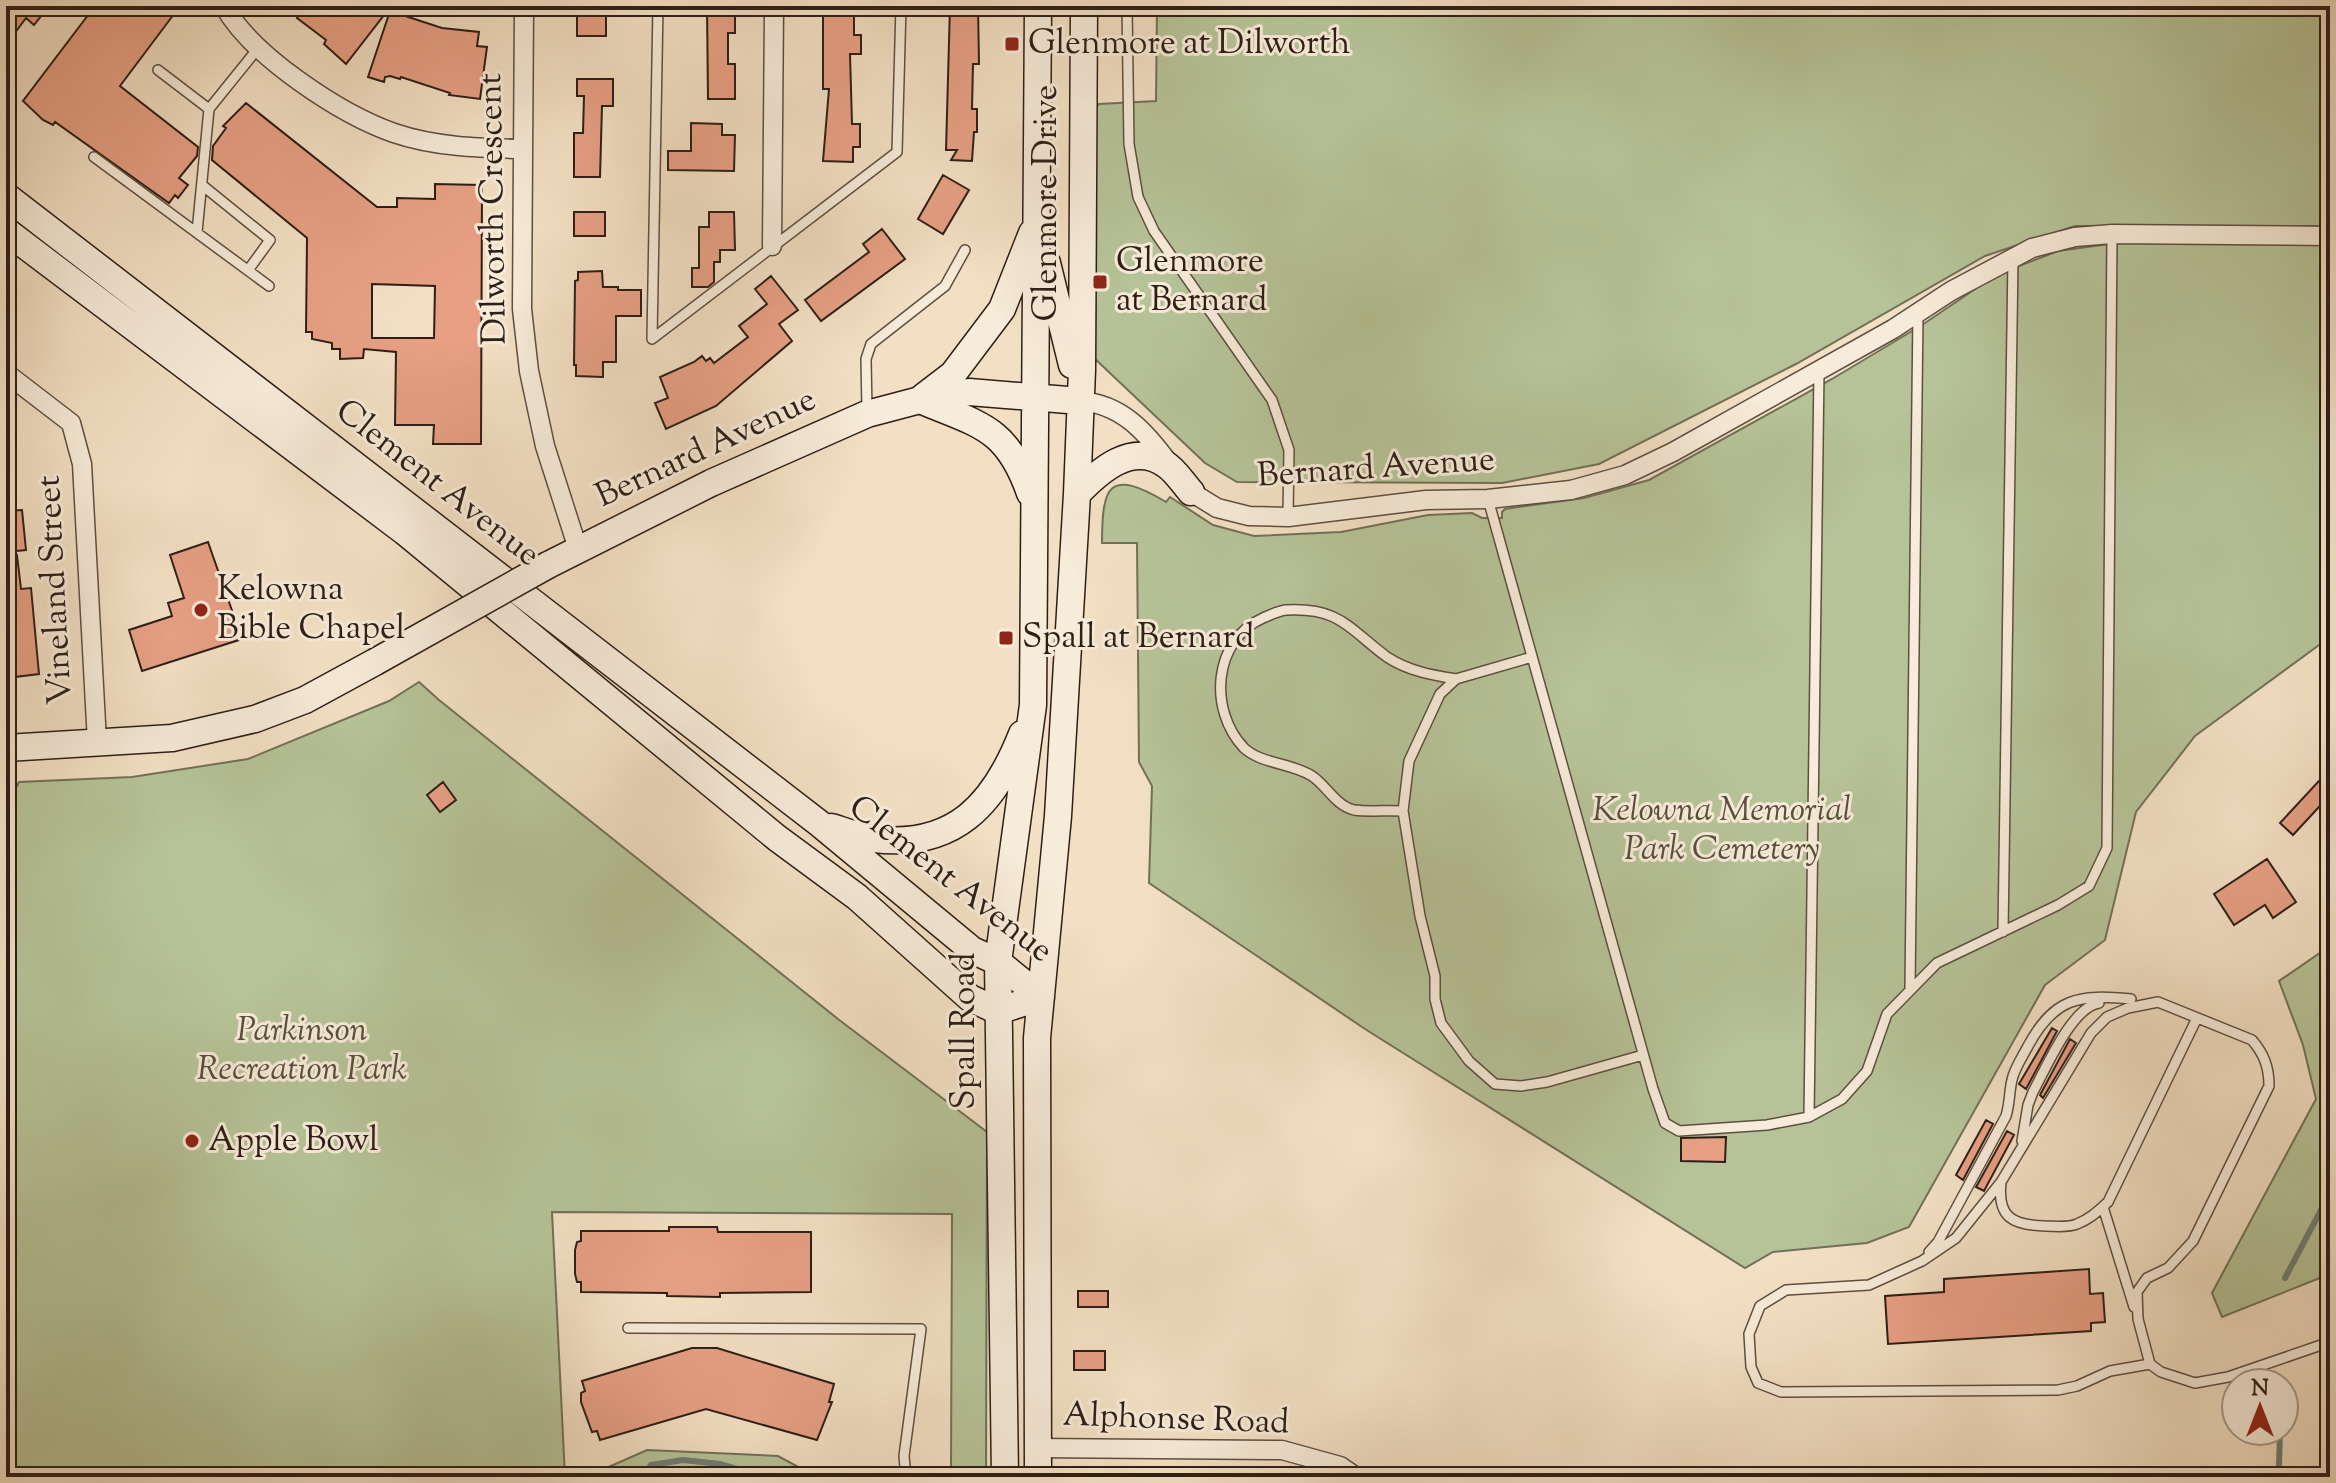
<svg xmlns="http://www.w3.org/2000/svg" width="2336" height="1483" font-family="'Sorts Mill Goudy',serif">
<rect width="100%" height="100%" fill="#f3e0c4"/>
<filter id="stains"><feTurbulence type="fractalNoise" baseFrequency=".0025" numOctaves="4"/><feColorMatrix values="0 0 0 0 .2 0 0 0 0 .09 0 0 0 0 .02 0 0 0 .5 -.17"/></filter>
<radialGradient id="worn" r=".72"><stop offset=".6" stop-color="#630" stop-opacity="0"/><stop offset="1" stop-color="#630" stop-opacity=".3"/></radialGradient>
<!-- green -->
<path fill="#b6c398" stroke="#727058" stroke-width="2" d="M1157 6H2330V226H2075L1985 256 1796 364 1599 464 1502 483 1237 482 1205 463 1093 357V112L1099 104 1156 101Z
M2124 242 2330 244V637L2195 736 2136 812 2105 940 2045 985 1909 1227 1867 1243 1773 1252 1745 1268 1365 1029 1149 883 1152 786 1139 762 1137 543H1102C1102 485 1109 468 1166 502L1170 497 1213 525 1254 536 1341 532 1428 515 1472 513 1482 518H1502V512L1505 509 1584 498 1649 480 1832 379 1922 325 1996 275 2058 251Z
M419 682 439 700 838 1019 987 1132 986 1476 951 1475 952 1214 552 1212 565 1477H6V807L19 782 132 777 248 759 389 701Z
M2330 946V1274L2222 1317 2212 1293 2316 1099 2303 1045 2279 981Z
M647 1450 778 1456 817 1477H586Z"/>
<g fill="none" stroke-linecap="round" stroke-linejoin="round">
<!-- stream -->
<path stroke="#6f7d74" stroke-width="6" d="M2285 1278 2330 1193
M2280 1431 2279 1466 2283 1477
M643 1477 651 1465 683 1460 720 1464 764 1477"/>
</g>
<!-- building -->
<path fill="#e7a084" stroke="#2d1e17" stroke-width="2" fill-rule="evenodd" d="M6 6H49L34 25 26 18 6 45Z
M95 6H180L120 86 198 147 197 156 179 178 188 185 178 198 175 195 169 203 55 122 53 125 43 120 23 101Z
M306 6H375L388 10 346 64 324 44 326 40 297 18Z
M580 6H606V36H577V13H580Z
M707 6H735V33H728V64H735V99H708Z
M823 6H854V35H861V54H850L852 124H860V147H853V162L823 161 829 89H823Z
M950 6H978L979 64H973L972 109H977V132H974L972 161 951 160 957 150H946Z
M390 11 442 28 479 32 477 46 487 47 480 99 449 95 450 93 401 77 400 79 390 76 385 77 384 82 368 77Z
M577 79H613V106H602L600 177H574V133H583L584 96H577Z
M246 103 377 207H397V198L435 199V184L482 185 481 444H433L434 425H395L396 352 364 349 363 358 340 359V349H332V343L312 339V332H306L307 238 212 160 213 146 226 128 223 126ZM372 284 435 286 434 338H372Z
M691 123 722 124V135H735L734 171 668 170V151H691Z
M943 175 969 190 943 234 918 219Z
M574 212H605V236H574Z
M709 212H734L735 250H720V262H714V282L708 287H692V268H699V227H709Z
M882 229 905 259 821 321 805 300 869 252 863 244Z
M602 271 603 287H618V290H641V316H616V362H603V377L576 376V365H574L575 281 578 280V272Z
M771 276 798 310 779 324 792 341 716 406 666 429 655 403 668 398 660 377 694 362 702 356 706 361 710 358 714 363 748 337 739 326 767 304 755 289Z
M22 510 26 550 6 552V511Z
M208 542 242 639 142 671 129 630 172 616 168 603 184 598 170 555Z
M17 555 21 589 31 588 39 674 6 678V556Z
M2330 769V795L2293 835 2280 823Z
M443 782 456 800 440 812 427 795Z
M2267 859 2296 902 2273 918 2265 905 2234 925 2214 894Z
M2052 1028 2057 1031 2026 1089 2019 1084Z
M2070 1039 2076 1043 2043 1098 2040 1095Z
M1986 1120 1993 1124 1963 1180 1956 1175Z
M2007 1131 2014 1135 1984 1191 1976 1187Z
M1726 1137 1725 1162 1681 1161V1138Z
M669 1227H717L718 1232H811V1292L720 1293V1297L667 1296V1293L581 1292V1282H577L575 1274V1250L577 1242 581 1241V1231H669Z
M2089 1269 2090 1294 2103 1293 2105 1322 2091 1323V1331L1888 1344 1885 1296 1944 1292V1279Z
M1078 1291H1108V1307H1078Z
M692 1348H717L834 1384 829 1402H832L817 1440 706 1409 600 1440 597 1431 592 1432 581 1402V1393L585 1391 582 1381Z
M1074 1351H1105V1370H1074Z"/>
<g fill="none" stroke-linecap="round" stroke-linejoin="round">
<!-- lane casing -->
<g stroke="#5e4e42" stroke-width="12">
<path id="lane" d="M451 6 471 8
M658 6 652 339 897 152 901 6
M1127 6 1129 144 1138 197 1154 231 1272 400 1289 450 1288 517
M158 70 209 109
M94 157 269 286
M202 185 270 240 249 269
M197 232 209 109 259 47
M867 411 866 359 871 344 945 286 965 250
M1488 499 1653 1089 1665 1123 1679 1131 1767 1125 1809 1117 1842 1099 1867 1071 1887 1014 1937 963 2058 905 2089 886 2107 848 2112 234
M1532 657 1456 679 1440 694 1409 761 1403 811 1420 916 1435 976V999L1441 1023 1469 1061 1495 1084 1521 1086 1547 1082 1643 1055
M1403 811C1387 810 1369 812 1354 810 1336 806 1326 785 1312 776 1292 763 1261 764 1244 748 1208 710 1213 640 1263 618 1270 615 1278 611 1286 610 1340 607 1349 629 1387 657 1408 671 1432 675 1456 679
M2003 932 2013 259
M1910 988 1918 313
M1809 1117 1819 371
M2022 1141 2028 1105 2033 1092C2046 1068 2072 1007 2099 1003
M2001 1182C1997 1218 2013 1225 2045 1226 2055 1226 2068 1228 2077 1224 2090 1219 2098 1211 2108 1202L2197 1018
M2103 1207 2134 1307
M1929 1252 1938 1242 2006 1116C2010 1103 2009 1092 2012 1080 2014 1069 2023 1056 2028 1046 2054 998 2078 994 2131 999
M628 1328 921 1329 904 1456 906 1477
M2150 1364 2110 1371 2077 1386 2058 1390 1781 1392 1758 1383 1751 1367 1749 1334 1760 1306 1786 1290 1869 1285 1922 1261 1956 1238 2001 1182 2091 1033 2107 1017 2128 1008 2158 1002 2252 1040C2264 1054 2269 1067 2269 1086L2193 1241 2168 1268 2147 1278 2137 1292 2138 1319 2150 1364 2161 1372 2195 1383 2228 1377 2330 1342"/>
</g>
<!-- street casing -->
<g stroke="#5e4e42" stroke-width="21">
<path id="street" d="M224 6C252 56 340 114 394 133 435 147 479 148 522 149
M524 6 522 309 529 371 545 446 578 549
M772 246 774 6
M6 373 71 423 82 464 97 742
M1080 401C1121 404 1145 431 1168 462
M1184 482 1191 492 1217 508 1249 516 1288 517 1426 500 1488 499 1571 490 1625 475 1673 452 1893 329 1951 291 2032 248 2075 237 2112 234 2330 236
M1038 1448 1282 1450 1340 1466 1356 1477"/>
</g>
<!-- secondary casing -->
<g stroke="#2d1e17" stroke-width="29">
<path id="secondary" d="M6 196 820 824 972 950 998 962 1041 997
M6 231 405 532 777 838 857 897 970 998 998 1011 1041 997
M1047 263 1072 365
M923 397 953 374 1002 309 1032 233
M920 400C980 425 1007 427 1030 493
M1077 494C1099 471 1132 441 1165 464 1175 470 1183 483 1191 492
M548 565 711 483 867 414 920 400 969 392 1080 401
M6 748 172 738 255 719 305 700 375 662
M831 827C845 831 859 837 873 839 954 849 994 805 1022 734
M1005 1477 998 962 1033 705 1038 6
M1038 1477 1037 1038 1058 816 1077 494 1082 370 1084 6"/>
</g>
<!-- lane -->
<use href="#lane" stroke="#f7ebd9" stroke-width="9"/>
<!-- street -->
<use href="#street" stroke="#f7ebd9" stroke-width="18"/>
<!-- secondary -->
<use href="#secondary" stroke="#f7ebd9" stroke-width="26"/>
<!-- secondary-bridge casing -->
<g stroke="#2d1e17" stroke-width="29" stroke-linecap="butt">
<path id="secondary-bridge" d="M375 662 548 565"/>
</g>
<!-- secondary-bridge -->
<use href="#secondary-bridge" stroke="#f7ebd9" stroke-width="26"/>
</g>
<!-- markers -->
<g fill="#8f2418" stroke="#f7ebd9" stroke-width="3">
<rect x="1004" y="36" width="16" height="16" rx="4"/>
<rect x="1092" y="274" width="16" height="16" rx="4"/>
<circle cx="201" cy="610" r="8"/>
<rect x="998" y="630" width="16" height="16" rx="4"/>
<circle cx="192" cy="1141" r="8"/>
</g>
<g text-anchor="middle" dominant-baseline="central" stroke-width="6" stroke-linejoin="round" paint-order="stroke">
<!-- poi labels -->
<g font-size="34" fill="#2d1e17" stroke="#f7ebd9" text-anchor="start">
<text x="1028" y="44">Glenmore at Dilworth</text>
<text x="1116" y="262">Glenmore<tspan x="1116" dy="39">at Bernard</tspan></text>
<text x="217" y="590">Kelowna<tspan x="217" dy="39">Bible Chapel</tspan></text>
<text x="1022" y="638">Spall at Bernard</text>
<text x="208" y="1141">Apple Bowl</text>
</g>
<!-- street labels -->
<g font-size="34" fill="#2d1e17" stroke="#f7ebd9">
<text transform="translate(1047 203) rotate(-90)">Glenmore Drive</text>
<text transform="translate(494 209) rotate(-91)">Dilworth Crescent</text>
<text transform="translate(706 449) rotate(-25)">Bernard Avenue</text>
<text transform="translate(1376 469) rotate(-4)">Bernard Avenue</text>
<text transform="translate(437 484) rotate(38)">Clement Avenue</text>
<text transform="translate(56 590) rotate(-93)">Vineland Street</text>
<text transform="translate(950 880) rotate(38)">Clement Avenue</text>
<text transform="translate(965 1031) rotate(-90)">Spall Road</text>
<text transform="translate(1176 1420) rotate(2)">Alphonse Road</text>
</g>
<!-- park labels -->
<g font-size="34" font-style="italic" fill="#56503e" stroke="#f7ebd9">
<text x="1722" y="811">Kelowna Memorial<tspan x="1722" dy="39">Park Cemetery</tspan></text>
<text x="302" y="1031">Parkinson<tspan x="302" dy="39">Recreation Park</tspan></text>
</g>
</g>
<!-- margin -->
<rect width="2336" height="1483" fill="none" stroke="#f3e0c4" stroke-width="32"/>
<rect x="8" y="8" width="2320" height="1467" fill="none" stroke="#2d1e17" stroke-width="4"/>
<rect x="16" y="16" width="2304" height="1451" fill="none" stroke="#2d1e17" stroke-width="2"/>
<!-- north arrow -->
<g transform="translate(2260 1407)"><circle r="38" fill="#f7ebd9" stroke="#a6998b" stroke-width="2"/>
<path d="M0-6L14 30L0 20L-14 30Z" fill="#8f2418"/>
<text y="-12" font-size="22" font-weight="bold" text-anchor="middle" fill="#2d1e17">N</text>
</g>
<rect width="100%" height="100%" filter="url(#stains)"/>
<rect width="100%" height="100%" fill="url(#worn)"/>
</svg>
